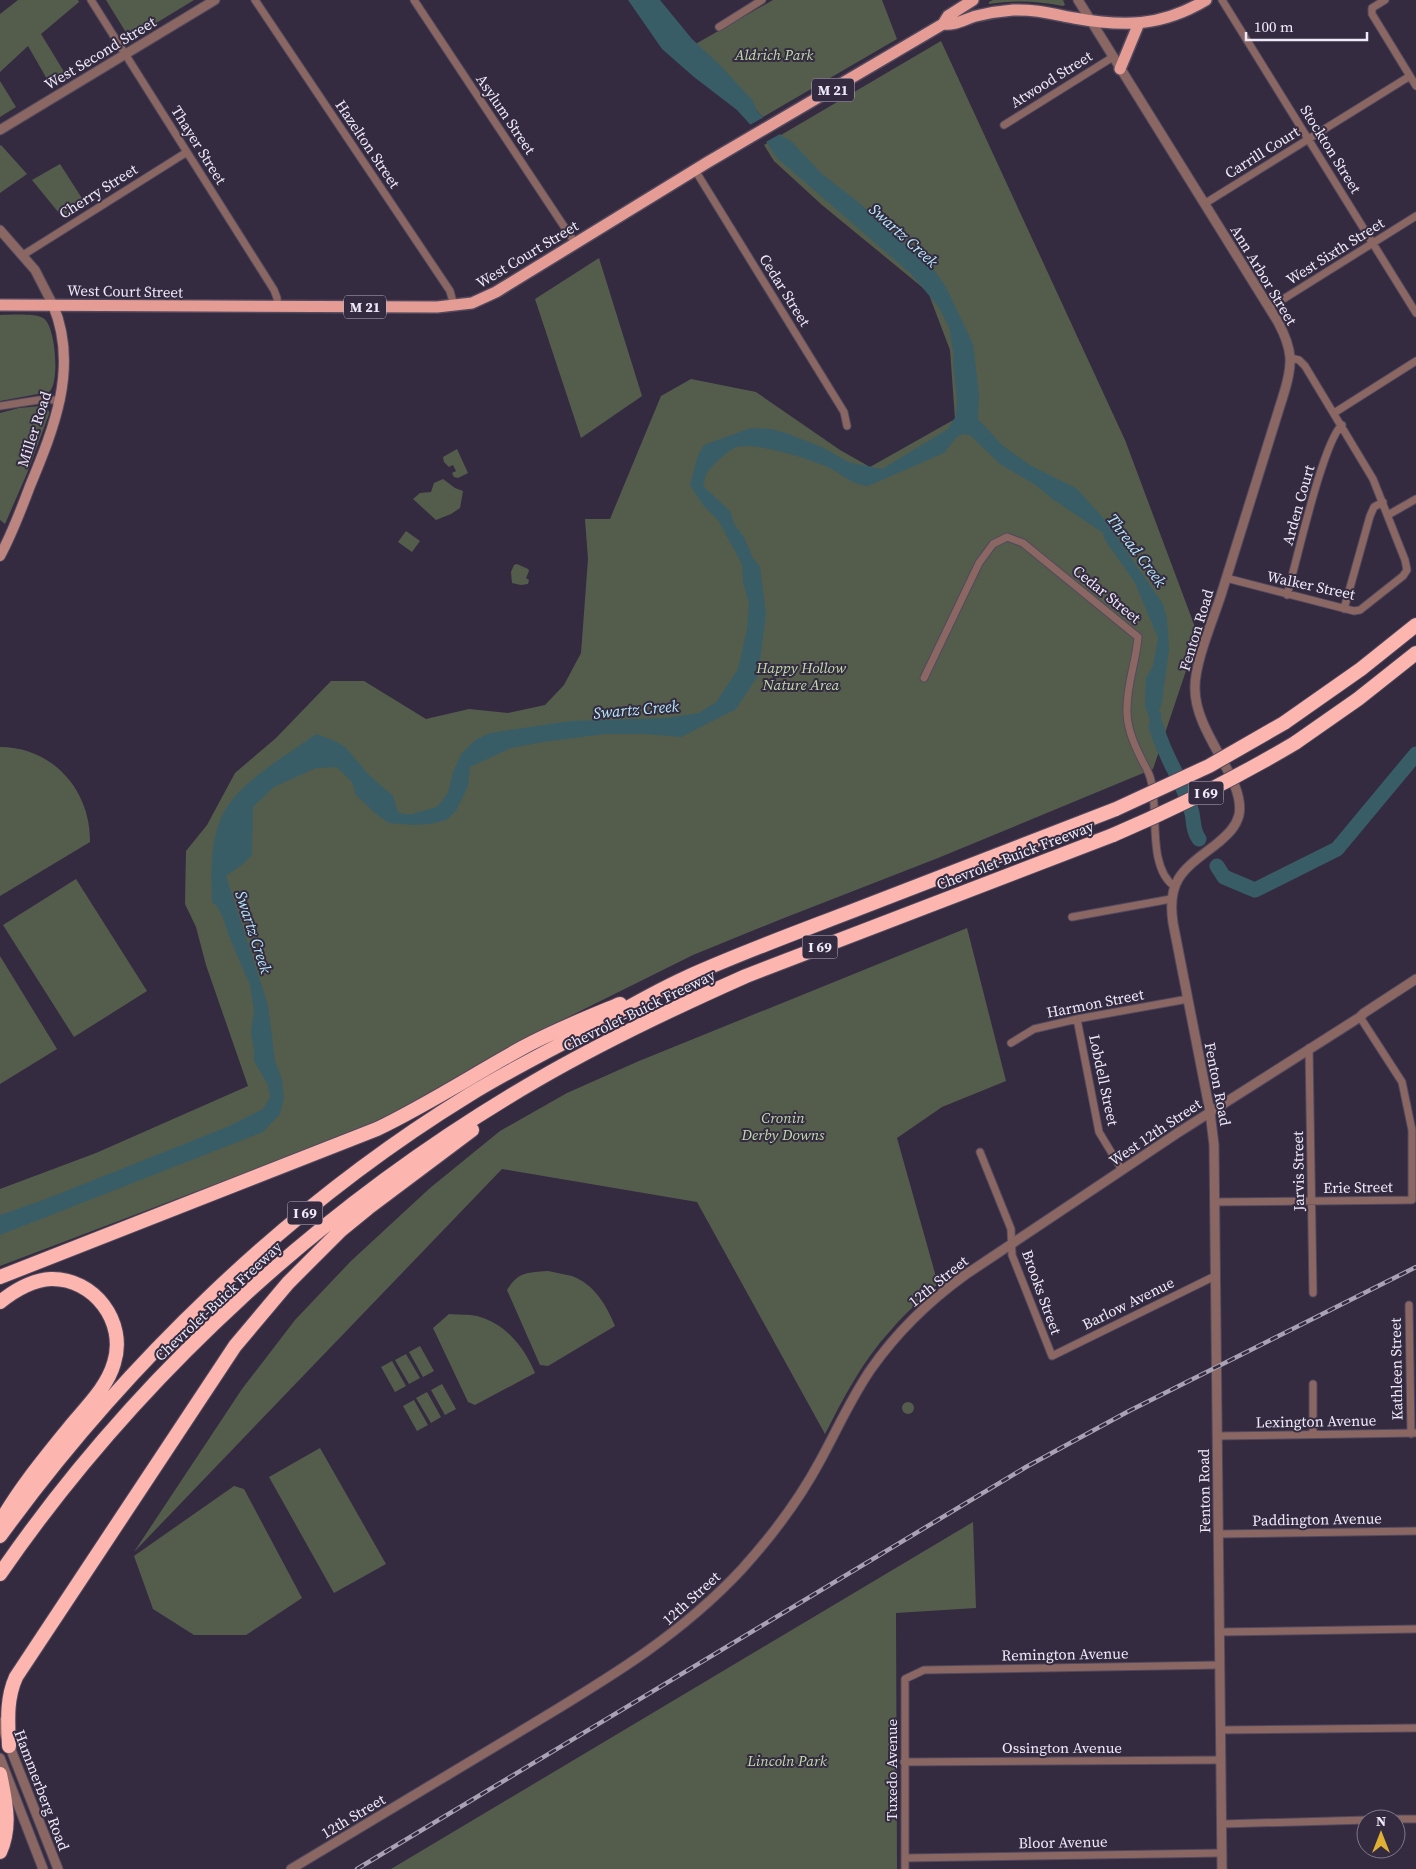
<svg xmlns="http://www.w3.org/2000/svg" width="1416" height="1869" font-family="'Source Serif 4',serif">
<rect width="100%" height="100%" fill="#342b41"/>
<!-- green -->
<path fill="#545d4c" d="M18 0H78L79 2 41 34 66 75 51 86 28 46 0 72V14Z
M106 0H194L130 39Z
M773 0H882L897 39 763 117 692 46Z
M993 0H1063L1065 5 1063 6C1037 1 1015 0 989 4V2Z
M941 41 1125 440 1198 635 1153 769 938 858 779 920 693 955 522 1040 374 1124 0 1266V1189L96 1153 248 1086 206 965 196 927 185 904 186 851 207 825 235 773 276 738 331 681H364L426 719 469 709 508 713 545 705 564 685 581 653 588 559 585 519H610L661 396 691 379 756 392 840 450 870 467 955 419 950 350 928 292 822 205 774 161 764 145Z
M0 81 16 107 0 117Z
M1 145 27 174 0 193V146Z
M60 164 85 203 63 218 32 180Z
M599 258 642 396 581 438 535 299Z
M0 315C11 315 34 313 43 318 56 325 60 384 49 392L0 401Z
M41 406 49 411V414L28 471 5 524 0 520V413L19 408Z
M457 449 468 473 458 478 454 477 452 473 456 471 453 465 449 467 444 462 443 457Z
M443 479 455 488 463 491 460 508 451 514 436 520 413 499 420 493 431 492 434 483Z
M406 531 420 541 412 552 398 542Z
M517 564 528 569 529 571 526 578 529 580 528 584 521 585 512 583 511 572 514 565Z
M0 747C53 747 91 791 90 842L0 896Z
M76 879 147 991 74 1037 3 925Z
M967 928 1006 1081 942 1107 897 1138 938 1284C922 1299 905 1313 891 1330 863 1360 844 1397 825 1434L697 1202 502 1169 134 1552 242 1389 295 1320 351 1261 430 1188 500 1131 567 1093 639 1061Z
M0 956 57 1049 0 1084Z
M548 1271C556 1273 564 1274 572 1276 594 1284 607 1306 615 1326L548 1366 540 1365 507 1290C519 1271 527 1273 548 1271Z
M449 1314C458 1315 469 1314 477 1316 506 1324 524 1347 535 1373L475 1405 468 1402 433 1328Z
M420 1346 434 1371 423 1377 409 1352Z
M406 1354 420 1378 409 1384 395 1360Z
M392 1361 406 1386 395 1392 381 1367Z
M442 1384 456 1409 445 1415 431 1390Z
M427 1392 441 1417 431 1423 416 1398Z
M414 1400 428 1425 417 1431 403 1406Z
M902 1408a6 6 0 1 1 12 0a6 6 0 1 1-12 0Z
M320 1448 386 1564 334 1593 269 1477Z
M234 1486 244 1489 302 1598 246 1635H194L153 1609 134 1556Z
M973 1522 976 1608 896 1613 897 1869H391Z"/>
<!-- water -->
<path fill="#385d66" d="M628 0H660L692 39 720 65 753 101 757 111 783 137 791 141 822 174 857 201 934 270 946 287 973 344 979 394 978 419 1002 445 1030 465 1053 477 1076 488 1106 521 1163 604 1167 619 1169 649 1162 702 1159 712H1161L1162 731 1164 735 1160 750 1145 706 1146 678 1153 666 1158 638 1135 583 1105 540 1103 533 1051 498 1037 486 1000 464 971 436 964 434 957 437 944 453 868 486C851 485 839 471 823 465 802 457 760 443 737 447 729 449 710 467 706 475 705 478 704 482 703 486L730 511 734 524 744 537 753 558 760 567 766 614 758 676 736 709 681 737 646 734H605L543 742 511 748 470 767 468 786 456 811 446 820 430 824 414 825 389 823 376 814 356 795 352 782 337 767 316 768 274 787 253 807 252 855 243 864 226 876 268 1005 275 1061 282 1080 284 1098 280 1114 263 1132 0 1235V1215L46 1199 227 1127 263 1109 270 1097 268 1085 254 1061V1051L251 1032 254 1011 250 985 230 939 223 918 217 906 212 902C211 874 210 844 221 818 237 782 285 757 316 734L333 740 345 747 369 775 393 796 398 812 403 814H412L437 807 448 793 453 772 461 754 475 740 490 733 570 721 666 718 699 713 716 702 738 669 747 629 749 603 743 582 742 564 718 520 703 505 690 485 698 455 704 445 751 428 770 429 786 433 824 448 848 462 882 469 948 429 956 416 957 400 953 361 954 357 949 327 938 306 911 274 777 158 767 143 737 110 694 77 662 49Z"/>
<!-- pier -->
<path fill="#342b41" d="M766 116 776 126 780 134 764 143 748 126Z"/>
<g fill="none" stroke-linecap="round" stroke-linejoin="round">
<!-- river -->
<path stroke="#385d66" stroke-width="15" d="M1156 726C1164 757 1184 782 1192 813 1194 823 1193 831 1199 839
M1217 866 1224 877 1255 890 1337 849 1416 754"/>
<!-- minor casing -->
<g stroke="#52495e" stroke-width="9">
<path id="minor" d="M91 0 274 290 277 298 278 307
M255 0 450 291 454 306
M414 0 575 243
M1222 0 1416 313
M1385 0 1372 8V14L1416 86
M719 27 762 0
M1004 125 1113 57
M695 170 844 412 847 426
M1204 204 1410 76
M23 255 187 152
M1269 308 1416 216
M0 406 45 399 61 401
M1334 413 1416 361
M1388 515 1416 499
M1226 578 1354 611 1360 610 1403 576 1407 570 1405 560 1373 479 1305 366 1299 360 1291 358
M1287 595C1296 564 1323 441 1342 425
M1344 609 1370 516 1374 507 1383 502
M924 678 979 563 993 544 1007 537 1023 543 1138 637C1136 663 1126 686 1127 712 1127 726 1134 744 1140 756 1143 763 1148 770 1150 777 1160 806 1146 866 1174 886
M1072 917 1171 899
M1077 1019 1099 1132 1122 1170
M1011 1043 1034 1029 1077 1019 1188 999
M1309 1048 1313 1293
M980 1152 1011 1229 1012 1255 1052 1356 1215 1276
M1215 1202 1412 1200V1130L1402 1082 1360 1017
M1409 1305 1411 1434
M1313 1384V1434
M1217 1436 1416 1433
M1219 1534 1416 1531
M1219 1632 1416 1629
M1221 1730 1416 1728
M904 1762 1221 1760
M1396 1819H1416
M1222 1824 1366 1820
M905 1858 1222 1853
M905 1869V1679L924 1670 1220 1665"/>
</g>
<!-- tertiary casing -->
<g stroke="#52495e" stroke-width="11">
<path id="tertiary" d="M1078 0 1278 322C1293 350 1293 364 1284 393 1263 461 1242 528 1221 595 1213 620 1194 664 1195 689 1195 734 1246 779 1239 815 1236 827 1228 834 1219 842 1186 868 1166 877 1173 923L1210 1112 1214 1145 1222 1869
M0 130 215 0
M0 230 35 270 53 305
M0 1722 58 1869
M0 1758 43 1869
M291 1869C366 1824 441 1779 516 1734 598 1684 675 1641 742 1569 771 1537 799 1500 820 1461 837 1430 851 1398 871 1369 897 1332 929 1301 965 1275L1179 1132 1360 1017 1364 1013 1416 979"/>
</g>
<!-- secondary casing -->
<g stroke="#52495e" stroke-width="12">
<path id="secondary" d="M0 556C12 534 21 510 30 486 54 428 79 367 53 305"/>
</g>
<!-- primary casing -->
<g stroke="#52495e" stroke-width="14">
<path id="primary" d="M943 24C954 26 965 19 976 16 988 13 1000 11 1013 10 1034 9 1053 14 1074 18 1123 27 1161 27 1206 0
M1120 69 1139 23
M0 305 437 307 472 303 496 292 708 162 943 24 948 16 973 0"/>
</g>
<!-- motorway casing -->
<g stroke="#52495e" stroke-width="16">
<path id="motorway" d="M1284 723 1361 669 1416 625
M1295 743 1358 699 1416 653
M0 1277 377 1129C427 1105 473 1075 522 1048 553 1031 586 1018 620 1004
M0 1302C15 1290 32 1280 51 1279 94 1278 127 1322 114 1363 107 1388 85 1408 69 1428 44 1459 19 1489 0 1523
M0 1536C124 1365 288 1206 469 1095 508 1071 548 1051 588 1030 620 1012 652 993 685 978 740 953 798 932 855 910 942 876 1029 842 1116 809
M0 1574C137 1375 328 1201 537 1080 604 1041 674 1008 746 976L1113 835
M9 1746C8 1722 6 1699 16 1677L235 1346 288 1283 341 1230 368 1208 472 1130
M0 1774C5 1800 12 1826 0 1852"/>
</g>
<!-- minor -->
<use href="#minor" stroke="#8b6763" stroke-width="7"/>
<!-- tertiary -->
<use href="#tertiary" stroke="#8b6763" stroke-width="9"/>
<!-- secondary -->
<use href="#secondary" stroke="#bd857f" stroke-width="10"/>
<!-- primary -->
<use href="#primary" stroke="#e59c94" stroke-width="11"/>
<!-- motorway -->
<use href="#motorway" stroke="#fdb6af" stroke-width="14"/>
<!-- rail casing -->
<g stroke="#a9a2b4" stroke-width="4.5">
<path id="rail" d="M357 1869 1026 1467 1129 1411 1416 1267"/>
</g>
<!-- rail -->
<use href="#rail" stroke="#342b41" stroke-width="2.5" stroke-dasharray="8" stroke-linecap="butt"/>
<!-- motorway-bridge casing -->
<g stroke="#52495e" stroke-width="16" stroke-linecap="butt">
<path id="motorway-bridge" d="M1116 809 1209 766 1284 723
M1113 835C1176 808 1236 778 1295 743"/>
</g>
<!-- motorway-bridge -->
<use href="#motorway-bridge" stroke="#fdb6af" stroke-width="14"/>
</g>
<g text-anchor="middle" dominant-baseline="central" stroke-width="4" stroke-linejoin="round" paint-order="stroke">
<!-- shield labels -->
<g fill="#342b41" stroke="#b6b0c1" stroke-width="1">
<rect x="812" y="78.5" width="42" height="23" rx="4"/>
<rect x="344" y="295.5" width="42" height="23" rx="4"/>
<rect x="1188.5" y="781.5" width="35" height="23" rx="4"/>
<rect x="802.5" y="935.5" width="35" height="23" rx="4"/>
<rect x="287.5" y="1201.5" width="35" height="23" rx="4"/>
</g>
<g font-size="14" font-weight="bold" fill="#eee9f8">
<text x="833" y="90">M 21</text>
<text x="365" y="307">M 21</text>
<text x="1206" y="793">I 69</text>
<text x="820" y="947">I 69</text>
<text x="305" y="1213">I 69</text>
</g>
<!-- street labels -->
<g font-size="15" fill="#eee9f8" stroke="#342b41">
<text transform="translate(100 53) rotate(-31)">West Second Street</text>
<text transform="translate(1051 79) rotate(-32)">Atwood Street</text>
<text transform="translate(506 114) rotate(56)">Asylum Street</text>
<text transform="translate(368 144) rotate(56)">Hazelton Street</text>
<text transform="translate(199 145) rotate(58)">Thayer Street</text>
<text transform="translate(1331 149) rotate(58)">Stockton Street</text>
<text transform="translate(1262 152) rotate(-32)">Carrill Court</text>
<text transform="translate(98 191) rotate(-32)">Cherry Street</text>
<text transform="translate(1335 251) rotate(-32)">West Sixth Street</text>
<text transform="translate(527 254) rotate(-31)">West Court Street</text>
<text transform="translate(1264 275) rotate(59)">Ann Arbor Street</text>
<text transform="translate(785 290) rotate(58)">Cedar Street</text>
<text transform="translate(125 291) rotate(1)">West Court Street</text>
<text transform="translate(34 429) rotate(-72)">Miller Road</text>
<text transform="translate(1298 505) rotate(-74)">Arden Court</text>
<text transform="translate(1311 585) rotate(12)">Walker Street</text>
<text transform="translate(1107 594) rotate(39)">Cedar Street</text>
<text transform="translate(1196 630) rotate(-73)">Fenton Road</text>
<text transform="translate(1015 855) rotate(-21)">Chevrolet-Buick Freeway</text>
<text transform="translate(1095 1003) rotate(-11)">Harmon Street</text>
<text transform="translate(639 1010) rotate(-26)">Chevrolet-Buick Freeway</text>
<text transform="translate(1104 1080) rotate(78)">Lobdell Street</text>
<text transform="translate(1218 1084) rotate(79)">Fenton Road</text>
<text transform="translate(1155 1132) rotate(-34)">West 12th Street</text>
<text transform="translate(1298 1171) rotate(-91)">Jarvis Street</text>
<text transform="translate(1358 1187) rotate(-1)">Erie Street</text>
<text transform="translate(938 1281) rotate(-39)">12th Street</text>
<text transform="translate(1042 1292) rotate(70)">Brooks Street</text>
<text transform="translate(218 1301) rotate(-43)">Chevrolet-Buick Freeway</text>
<text transform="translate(1128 1303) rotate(-26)">Barlow Avenue</text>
<text transform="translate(1396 1369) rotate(-91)">Kathleen Street</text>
<text transform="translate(1316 1421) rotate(-1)">Lexington Avenue</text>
<text transform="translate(1204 1491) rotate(-91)">Fenton Road</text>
<text transform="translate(1317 1519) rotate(-1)">Paddington Avenue</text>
<text transform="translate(691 1598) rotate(-42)">12th Street</text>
<text transform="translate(1065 1654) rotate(-1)">Remington Avenue</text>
<text x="1062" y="1747">Ossington Avenue</text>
<text transform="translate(891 1770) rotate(-90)">Tuxedo Avenue</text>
<text transform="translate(42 1790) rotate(69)">Hammerberg Road</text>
<text transform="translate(353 1816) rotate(-31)">12th Street</text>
<text transform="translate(1063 1842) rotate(-1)">Bloor Avenue</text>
</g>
<!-- park labels -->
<g font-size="15" font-style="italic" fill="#c1dca9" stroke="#342b41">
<text x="774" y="54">Aldrich Park</text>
<text x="801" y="667">Happy Hollow<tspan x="801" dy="17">Nature Area</tspan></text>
<text x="783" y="1117">Cronin<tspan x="783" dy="17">Derby Downs</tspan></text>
<text x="787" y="1760">Lincoln Park</text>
</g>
<!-- water labels -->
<g font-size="16" font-style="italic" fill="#b5ecfb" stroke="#342b41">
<text transform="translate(904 235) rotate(42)">Swartz Creek</text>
<text transform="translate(1137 550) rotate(53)">Thread Creek</text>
<text transform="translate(636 709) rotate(-5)">Swartz Creek</text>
<text transform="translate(254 932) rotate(72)">Swartz Creek</text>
</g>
</g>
<!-- north arrow -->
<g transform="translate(1381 1834)"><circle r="24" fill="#342b41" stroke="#7e778a"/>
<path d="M0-4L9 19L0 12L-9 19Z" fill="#e0b034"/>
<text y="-8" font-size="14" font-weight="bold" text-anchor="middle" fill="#eee9f8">N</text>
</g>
<!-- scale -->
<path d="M1246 32v8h121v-8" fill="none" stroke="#eee9f8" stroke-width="2.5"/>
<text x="1254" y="32" font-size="15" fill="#eee9f8" stroke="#342b41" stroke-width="4" paint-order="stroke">100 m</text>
</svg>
